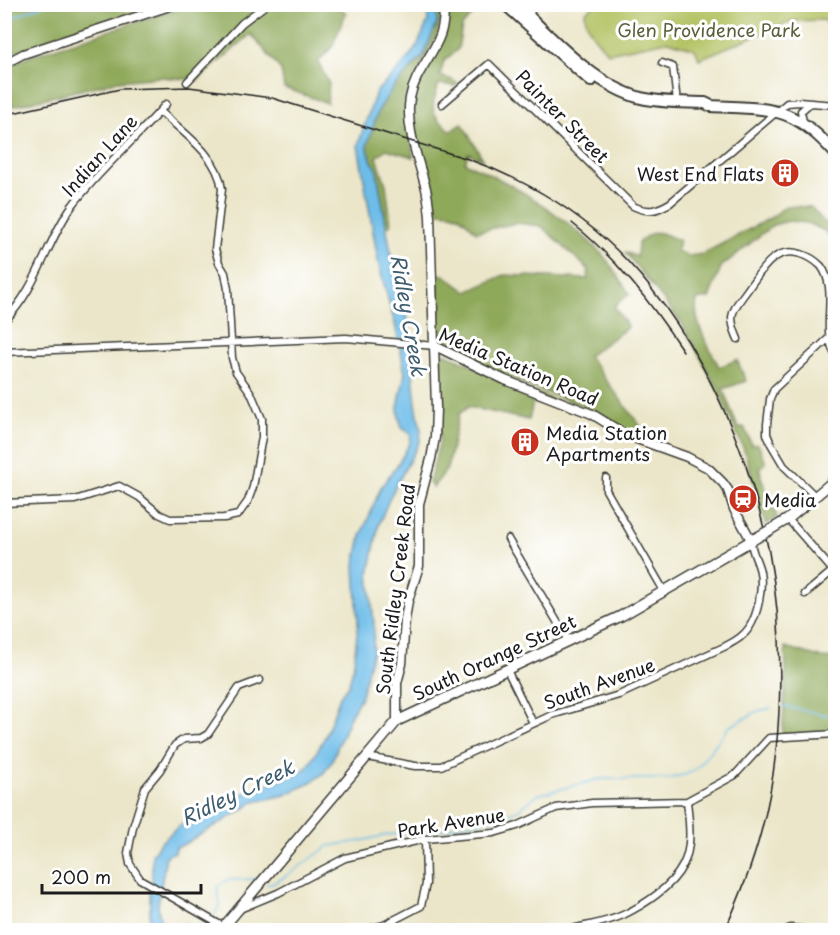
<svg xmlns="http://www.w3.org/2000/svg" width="840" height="935" font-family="'Playpen Sans',sans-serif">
<rect width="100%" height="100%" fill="#fff"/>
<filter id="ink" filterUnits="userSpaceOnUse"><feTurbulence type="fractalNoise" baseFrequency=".0167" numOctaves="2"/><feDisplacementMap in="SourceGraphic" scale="12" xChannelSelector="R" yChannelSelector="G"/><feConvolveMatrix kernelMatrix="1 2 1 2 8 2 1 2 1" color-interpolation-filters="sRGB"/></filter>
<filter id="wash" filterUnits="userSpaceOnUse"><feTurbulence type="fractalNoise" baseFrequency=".008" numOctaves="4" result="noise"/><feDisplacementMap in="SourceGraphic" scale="24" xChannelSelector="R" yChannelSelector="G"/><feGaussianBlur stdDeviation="1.35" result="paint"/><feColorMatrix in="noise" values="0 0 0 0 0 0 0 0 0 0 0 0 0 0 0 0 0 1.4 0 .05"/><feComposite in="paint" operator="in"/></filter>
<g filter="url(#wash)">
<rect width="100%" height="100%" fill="#ebe6c9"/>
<!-- green -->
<path fill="#b4c365" stroke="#687040" stroke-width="1.5" d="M595 5H835V57L833 35 824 20 792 21 699 59 695 49 667 41 608 53C597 40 585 29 585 12Z"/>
<!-- forest -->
<path fill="#8fa95a" stroke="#56623b" stroke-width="1.5" d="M4 5H165L17 51 5 58Z
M197 5H337L346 13 332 47 318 62 329 84 327 103 284 88 281 70 251 34 198 80 160 77 118 81 5 108 4 69 27 57 167 12Z
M436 5H441L442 14 436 37 408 92 413 157 386 149 377 157 386 185 391 224 387 227 376 167 372 162 367 146 378 111 392 89 423 56Z
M457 5H482L462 26 458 49 444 61 440 76 452 80 458 84 455 86 439 84C430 111 430 113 451 131L462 123 483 159 468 153 465 163C514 183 563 215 600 252 612 264 620 281 630 294L614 306 628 327 588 356 641 427 653 433 663 446 627 431 592 410 507 377 444 344 440 336 437 275H444L467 292 504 275 587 279 589 270 541 226 516 223 476 232C460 214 457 212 434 212 425 177 408 123 417 88 421 72 433 57 440 42 447 26 445 18 457 5Z
M786 206 811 207 826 224 835 215V242L823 230 807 223 789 221 773 225 721 267 709 298 697 300C692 322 710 348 719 367L737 360 746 381 723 389 738 428 744 427 752 445 758 444 766 463 760 468 761 477 777 517 766 524 744 450 718 390 681 322 625 252 637 257 638 243C656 227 658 232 679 240L677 251 689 256 703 254 772 217Z
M444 353 584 413 533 402 529 420 468 407 459 414 447 469 433 487 429 483 440 440V356Z
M785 647 823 658 835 659V734L782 737 786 672Z"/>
<!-- water -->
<path fill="#6ebde9" stroke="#456c82" stroke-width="1.5" d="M427 5H436L437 23 423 56 392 89 378 111 367 146 372 162 376 167 394 270 407 314 416 404 421 430 420 441 390 497 379 524 369 574 374 624 373 651 360 699 351 714 331 763 323 774 308 784 285 795 251 803 246 808 181 846 176 847 175 852 166 856 158 905 162 930H150V891L152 883V855L159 844 184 822 192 820 195 816 230 798 297 774 305 769 311 762 326 735 340 696 349 684 354 663 358 623 355 565 361 536 381 487 398 464 410 443 411 434 402 428 399 417 398 408 405 373 395 324 379 266 358 145 376 92 402 66 417 46 428 21Z"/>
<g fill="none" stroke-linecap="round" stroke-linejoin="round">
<!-- stream -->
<path stroke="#6ebde9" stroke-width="1.5" d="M4 21 46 4
M783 706 836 717
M267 884H272L286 876 329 846 361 841 386 835 431 831 498 818 520 809 537 795 600 779H667L687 774 697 768 729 727 758 711 771 708
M214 916 220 904 217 887 227 880 258 879
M196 925 200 926 208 921
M173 930 184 923H187"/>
</g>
</g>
<g filter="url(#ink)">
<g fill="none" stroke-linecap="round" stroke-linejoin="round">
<!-- minor casing -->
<g stroke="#3b3a36" stroke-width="9">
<path id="minor" d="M662 63 673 67 677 102
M187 82 242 23 267 4
M442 104 489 64 633 206C648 213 656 211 670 203L787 103 799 102 836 105
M803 122 801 111 809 104
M4 321C37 290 46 242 72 206 100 169 136 139 166 104
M738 339C735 332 732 326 732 317 733 307 742 298 748 289 761 271 775 245 801 254 808 256 816 261 821 266 840 291 819 330 836 356
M4 352 346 338 435 346
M606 478V490L664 591
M815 496 784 466 771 444 767 434V424L770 399 774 389 829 338
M4 503 75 500 119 486 139 497 159 514 170 519 224 518 238 515 248 501 253 487 262 437V419L251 393 236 372 232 358 228 289 225 273 219 263 215 249 222 189C218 155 183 133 160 111
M788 519 836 574
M508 539 568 640
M805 594 836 568
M507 670 533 723
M367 757 415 766H441L552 715 619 695 726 646C735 641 743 637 749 628 758 614 763 589 760 572 758 561 751 552 751 540
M242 908 278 893 345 858 370 852 425 839 494 833 517 826 556 808 592 803 687 801 735 775 769 738 836 734
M224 927 140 879 130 864 128 853 133 827 145 788 160 770 175 745 184 739 201 738 208 734 239 688 260 680
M364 930 384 925 421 906 426 884 425 839
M569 930C586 925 606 923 623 915 644 905 672 887 683 865 693 846 689 821 687 801
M786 930 791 928 807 930"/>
</g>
<!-- tertiary casing -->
<g stroke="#3b3a36" stroke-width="11">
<path id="tertiary" d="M527 20 532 4
M4 64 23 54 176 4
M435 346 505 380 592 414 626 435 687 457 708 468 723 483 728 490 734 509 751 540
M397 721V683L402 664 405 620 408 601 419 566V504L431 459 435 437 436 408 430 217C429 206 428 195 425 185 418 159 405 125 410 98 416 63 449 46 443 4"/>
</g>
<!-- secondary casing -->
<g stroke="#3b3a36" stroke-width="12">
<path id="secondary" d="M770 530 788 519 836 479
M221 930 397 721 621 616 756 538"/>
</g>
<!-- primary casing -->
<g stroke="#3b3a36" stroke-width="14">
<path id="primary" d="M505 4 591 81
M516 4C551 37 594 86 641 98 662 103 684 102 705 103L711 106C772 109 793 105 836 154"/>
</g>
<!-- minor -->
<use href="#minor" stroke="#fff" stroke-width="6"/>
<!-- tertiary -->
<use href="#tertiary" stroke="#fff" stroke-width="8"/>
<!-- secondary -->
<use href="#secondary" stroke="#fff" stroke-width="9"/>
<!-- primary -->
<use href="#primary" stroke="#fff" stroke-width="10"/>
<!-- rail -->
<path stroke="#1c1c1c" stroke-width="1.5" d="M4 115 120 89 189 87 272 98 468 159C518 177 565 203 605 239 690 316 747 440 769 552 785 637 784 749 761 832 752 866 739 899 725 930
M572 223C617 259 651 303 683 351"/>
<!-- secondary-bridge casing -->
<g stroke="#3b3a36" stroke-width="12" stroke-linecap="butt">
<path id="secondary-bridge" d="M756 538 770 530"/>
</g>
<!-- secondary-bridge -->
<use href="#secondary-bridge" stroke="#fff" stroke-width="9"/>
</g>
</g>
<!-- icons -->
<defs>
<g id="building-disc" transform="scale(1.5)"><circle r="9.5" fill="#c8321e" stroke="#fff"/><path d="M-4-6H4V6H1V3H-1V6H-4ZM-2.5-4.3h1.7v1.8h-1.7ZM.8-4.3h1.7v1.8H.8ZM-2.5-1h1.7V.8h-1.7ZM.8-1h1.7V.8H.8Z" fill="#fff"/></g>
<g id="station-disc" transform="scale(1.5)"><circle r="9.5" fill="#c8321e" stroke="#fff"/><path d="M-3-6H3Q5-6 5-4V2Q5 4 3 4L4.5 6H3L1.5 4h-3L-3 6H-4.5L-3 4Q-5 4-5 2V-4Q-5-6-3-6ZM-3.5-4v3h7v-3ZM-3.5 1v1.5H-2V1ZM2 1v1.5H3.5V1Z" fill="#fff"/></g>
</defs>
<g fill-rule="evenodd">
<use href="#building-disc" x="785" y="173"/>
<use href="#building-disc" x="525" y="442"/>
<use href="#station-disc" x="743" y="499"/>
</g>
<g text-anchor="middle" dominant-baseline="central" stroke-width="6" stroke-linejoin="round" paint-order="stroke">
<!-- park labels -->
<g font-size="18" fill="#595f39" stroke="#fff">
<text x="709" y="29">Glen Providence Park</text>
</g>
<!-- street labels -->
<g font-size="18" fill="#1c1c1c" stroke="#fff">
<text transform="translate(563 116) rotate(45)">Painter Street</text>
<text transform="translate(99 155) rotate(-48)">Indian Lane</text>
<text transform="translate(519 366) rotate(23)">Media Station Road</text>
<text transform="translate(395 589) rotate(-83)">South Ridley Creek Road</text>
<text transform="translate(494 657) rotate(-25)">South Orange Street</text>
<text transform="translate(599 683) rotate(-20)">South Avenue</text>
<text transform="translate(451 822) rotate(-9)">Park Avenue</text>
</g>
<!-- poi labels -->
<g font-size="18" fill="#1c1c1c" stroke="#fff" text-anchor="start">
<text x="764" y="173" text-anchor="end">West End Flats</text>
<text x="546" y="432">Media Station<tspan x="546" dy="21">Apartments</tspan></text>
<text x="764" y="499">Media</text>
</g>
<!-- water labels -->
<g font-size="20" font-style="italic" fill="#3d5c6e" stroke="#fff">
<text transform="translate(409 315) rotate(80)">Ridley Creek</text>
<text transform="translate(237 792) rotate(-26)">Ridley Creek</text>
</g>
</g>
<!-- margin -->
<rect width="840" height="935" fill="none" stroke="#fff" stroke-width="24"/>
<!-- scale -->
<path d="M42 884v9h159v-9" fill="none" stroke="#1c1c1c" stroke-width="3"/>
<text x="51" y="884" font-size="18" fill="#1c1c1c" stroke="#ffffff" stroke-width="4.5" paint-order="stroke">200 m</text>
</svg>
